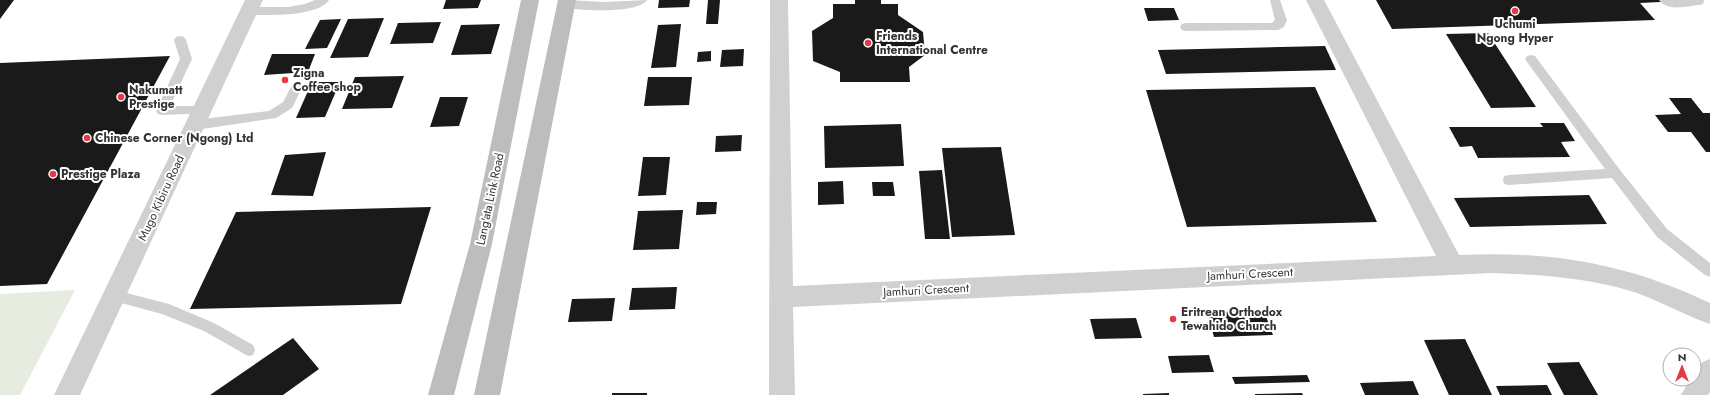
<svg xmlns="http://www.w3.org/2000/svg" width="1710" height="395" font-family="Jost,sans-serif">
<rect width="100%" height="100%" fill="#fff"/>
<!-- green -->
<path fill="#e6ecdf" d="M75 290 20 395H0V294Z"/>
<!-- building -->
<path fill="#1a1a1a" d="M0 0H14L0 19Z
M446 0H481L478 8 443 9Z
M659 0H690L689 7 658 8Z
M708 0H720L718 24H706Z
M855 0H881V4H898V15L923 32 925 55 909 67 910 82H840V72L813 61 812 31 833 18V4H855Z
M1376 0H1680V1L1640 3 1655 20 1392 29Z
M1144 8H1174L1179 20 1148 21Z
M384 18 368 57 330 58 348 19Z
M341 19 327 48 305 49 320 20Z
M441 22 433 43 390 44 398 23Z
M500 24 491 54 451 55 461 25Z
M681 24 676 67 651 68 658 25Z
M1488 33 1536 107 1491 108 1446 34Z
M1325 46 1336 70 1166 74 1158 50Z
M744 49 743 66 720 67 722 50Z
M711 51V61L697 62 698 52Z
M272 54H315L308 72 264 75Z
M170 56 47 284 0 286V63Z
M404 76 392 108 342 109 355 77Z
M648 77H692L689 105 644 106Z
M312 82H340L325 117 296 118Z
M1315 87 1377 222 1187 227 1146 90Z
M440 97H468L459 126 430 127Z
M1669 98H1691L1703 113H1710V152H1706L1691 132H1668L1655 115 1681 114Z
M1540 123H1564L1575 141 1561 142 1570 157 1478 158 1472 146 1460 147 1449 127H1543Z
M901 124 904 166 825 168 824 126Z
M742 135 741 151 715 152 716 136Z
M1001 147 1015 235 952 237 942 148Z
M326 152 313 196 271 195 285 155Z
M643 157H670L666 195 638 196Z
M942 170 950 239H925L919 171Z
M843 181 844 204 818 205V182Z
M872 182H893L895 196H873Z
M1589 195 1607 224 1470 227 1454 198Z
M697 202H717L716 214 696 215Z
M431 207 401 304 190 309 236 212Z
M683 210 679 249 633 250 638 211Z
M677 287 675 309 629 310 632 288Z
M615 298 612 321 568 322 572 299Z
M1264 311 1273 335 1214 337 1207 312Z
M1136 318 1142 338 1095 339 1090 319Z
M293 338 319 369 283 395H210Z
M1465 339 1492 395H1449L1424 340Z
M1209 355 1214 372 1172 373 1168 356Z
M1579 362 1598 395H1564L1547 363Z
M1307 375 1310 382 1235 384 1232 377Z
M1413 381 1419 395H1365L1360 383Z
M1547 385 1552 395H1500L1496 386Z
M612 393H647V395H612Z
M1169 393V395H1143V394Z
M1302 393 1303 395H1255V394Z"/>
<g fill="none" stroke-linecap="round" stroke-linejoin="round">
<!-- service -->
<path fill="#d0d0d0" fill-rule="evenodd" d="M315 0H329C318 17 268 15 249 15L245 14 243 11 245 8 249 7H288L305 4Z
M567 0 605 2 647 0C638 14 578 11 563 7L562 4 563 1Z
M1270 0H1280L1287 20 1284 27 1278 30 1186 31 1182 30 1180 27 1182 24 1186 23H1272L1275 20Z
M1659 0H1704V1L1703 4 1699 5C1687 6 1667 12 1659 0Z
M180 36 184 37 186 40 192 59 170 106H203L207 107 209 110 207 113 162 115 158 114 156 111 180 59 174 40 176 37Z
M1531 55 1535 56 1620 170 1667 229 1710 263V277L1705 275 1657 237 1612 178 1509 185 1504 184 1503 180 1504 176 1509 175 1605 169 1527 62 1525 59 1527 56Z
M296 84 300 85 302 88 292 108 276 118 195 130 191 128 189 125 191 122 195 120 269 111 283 102 292 85Z
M115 290 169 304 214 323 253 345 255 350 253 355 248 356 204 331 162 314 110 300 108 296 110 292Z"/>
<!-- minor -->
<path fill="#d0d0d0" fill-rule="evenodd" d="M245 0H263L80 395H54Z
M770 0H788L793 286 1436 256 1306 0H1324L1459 255C1552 251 1625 263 1710 303V324C1684 315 1660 301 1634 292 1587 277 1540 275 1492 273L793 307 795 395H769Z"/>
<!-- tertiary -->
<path fill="#d0d0d0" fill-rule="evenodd" d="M1710 359V392L1708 395H1681L1690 379H1694C1694 368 1700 362 1710 359Z"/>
<!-- secondary -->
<path fill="#bdbdbd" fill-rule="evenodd" d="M521 0H539L492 244 454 395H428L470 244Z
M558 0H576L500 395H474Z"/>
</g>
<!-- markers -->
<g fill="#e63946" stroke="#fff" stroke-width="1.5">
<circle cx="1515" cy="11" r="4"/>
<circle cx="868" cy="43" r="4"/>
<circle cx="285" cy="80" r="4"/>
<circle cx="121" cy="97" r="4"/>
<circle cx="87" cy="138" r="4"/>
<circle cx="53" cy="174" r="4"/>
<circle cx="1173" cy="319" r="4"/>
</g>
<g text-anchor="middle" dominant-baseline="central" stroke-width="4" stroke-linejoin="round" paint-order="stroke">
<!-- poi labels -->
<g font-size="12" font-weight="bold" fill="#333" stroke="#fff" text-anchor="start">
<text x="1515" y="24" text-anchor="middle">Uchumi<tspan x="1515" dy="14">Ngong Hyper</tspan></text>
<text x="876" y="36">Friends<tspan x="876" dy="14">International Centre</tspan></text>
<text x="293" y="73">Zigna<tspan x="293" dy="14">Coffee shop</tspan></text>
<text x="129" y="90">Nakumatt<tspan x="129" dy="14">Prestige</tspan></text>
<text x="95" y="138">Chinese Corner (Ngong) Ltd</text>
<text x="61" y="174">Prestige Plaza</text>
<text x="1181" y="312">Eritrean Orthodox<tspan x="1181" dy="14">Tewahido Church</tspan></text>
</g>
<!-- street labels -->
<g font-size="12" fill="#333" stroke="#fff">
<text transform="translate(161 198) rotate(-65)">Mugo Kibiru Road</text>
<text transform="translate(490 199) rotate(-78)">Lang'ata Link Road</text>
<text transform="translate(1250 274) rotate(-3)">Jamhuri Crescent</text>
<text transform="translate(926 290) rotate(-3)">Jamhuri Crescent</text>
</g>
</g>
<!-- north arrow -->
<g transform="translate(1682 367)"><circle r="19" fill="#ffffff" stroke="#adadad"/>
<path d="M0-3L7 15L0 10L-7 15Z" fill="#e63946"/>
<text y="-6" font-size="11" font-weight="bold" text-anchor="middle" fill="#333333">N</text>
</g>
</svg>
